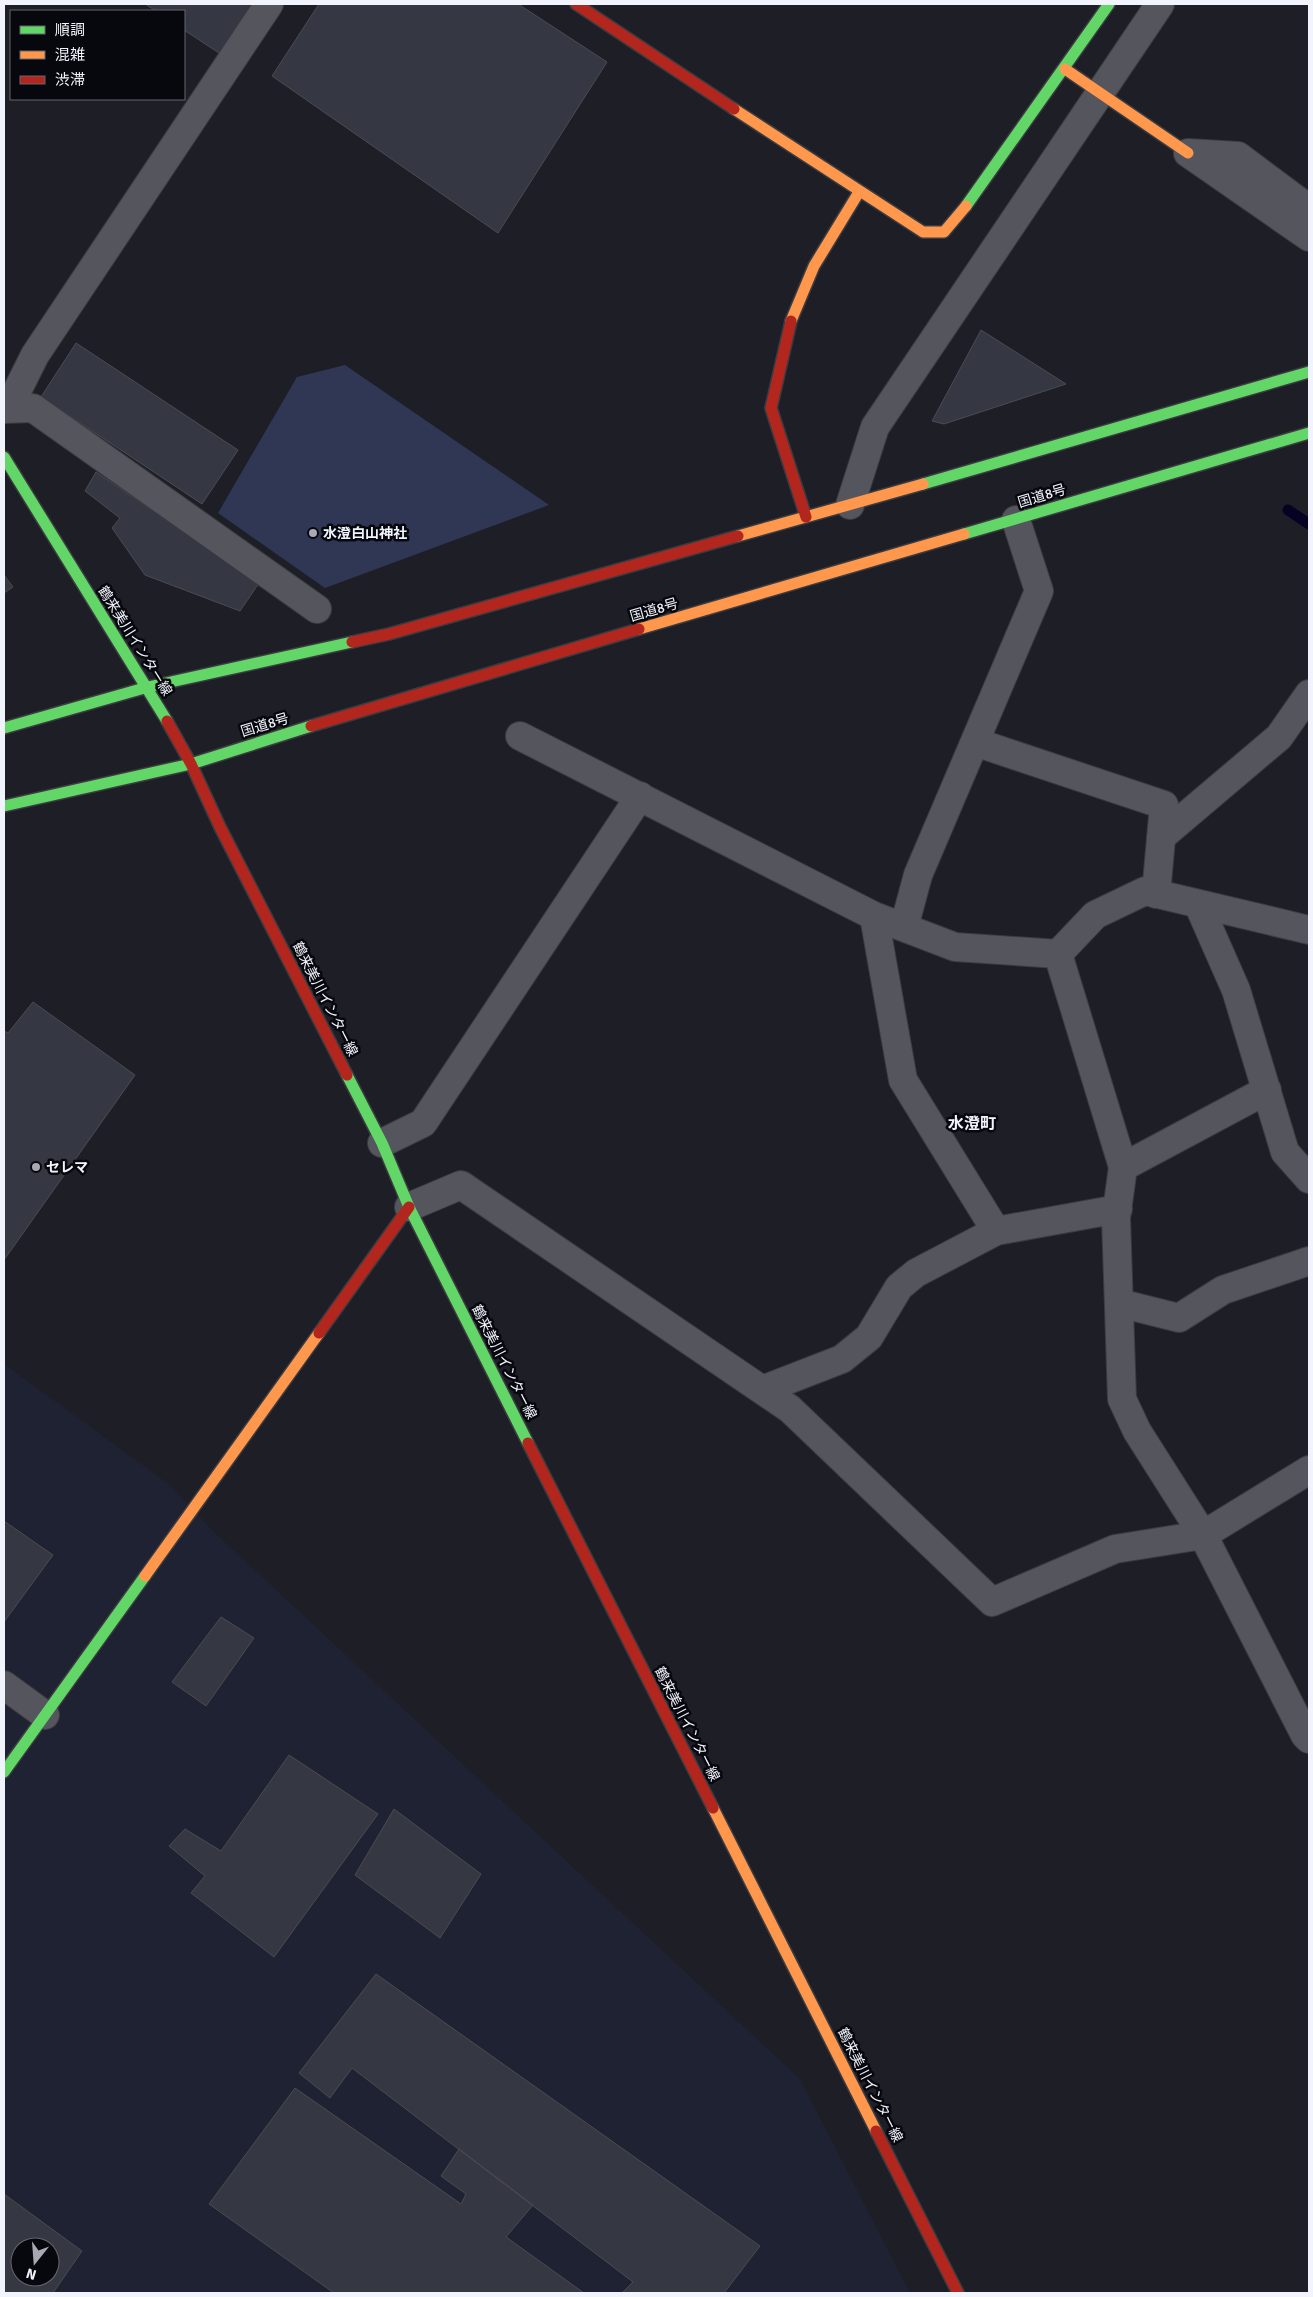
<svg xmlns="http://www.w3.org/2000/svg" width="1313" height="2297" font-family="Signika,'Noto Sans JP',sans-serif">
<rect width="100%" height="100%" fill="#1e1f26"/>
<!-- built -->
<path fill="#1e2232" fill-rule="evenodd" d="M4 1364 170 1485 214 1532 800 2079 910 2293H4ZM20 2247H50V2277H20Z"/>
<!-- green -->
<path fill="#303755" d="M345 365 549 505 325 588 218 513 297 377Z"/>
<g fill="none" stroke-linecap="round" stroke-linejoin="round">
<!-- stream -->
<path stroke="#050324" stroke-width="11" d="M1288 510 1309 524"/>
</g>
<!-- building -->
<path fill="#353742" stroke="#4b4c52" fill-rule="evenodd" d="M145 4H254L219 53 184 30V11H156Z
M319 4H518L607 62 498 233 272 76Z
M981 330 1066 384 944 424 932 421Z
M76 343 238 450 202 504 41 397Z
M96 472 259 583 240 611 145 575 112 528 120 518 85 491Z
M4 575 13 587 4 593Z
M33 1002 135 1075 4 1260V1031L8 1033Z
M4 1521 53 1555 4 1622Z
M221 1617 254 1638 206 1706 172 1682Z
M289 1755 378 1814 274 1957 191 1893 205 1876 169 1846 185 1829 221 1851Z
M394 1809 481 1874 440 1938 355 1875Z
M376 1974 760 2246 724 2293H622L633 2282 352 2068 330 2098 299 2073Z
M295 2088 461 2204 466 2194 441 2176 459 2149 533 2205 506 2237 584 2293H334L209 2204Z
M4 2194 82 2251 53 2293H4ZM20 2247H50V2277H20Z"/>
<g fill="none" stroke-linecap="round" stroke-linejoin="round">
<!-- street casing -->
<g stroke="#3b3c41" stroke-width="30">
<path id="street" d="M1188 153 1309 237
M1188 153 1238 156 1309 209
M4 409 33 408 317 609
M8 409 35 355 269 4
M850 505 875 427 1160 4
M520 736 874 916 955 947 1058 954
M975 742 1164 805 1156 894
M1161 837 1279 737 1309 694
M1199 906 1236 990 1285 1152 1309 1179
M874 916 903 1080 996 1231
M904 927 918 875 1039 591 1016 520
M1058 954 1123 1167 1116 1218 1122 1399 1137 1431 1203 1535 1305 1735 1309 1739
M1058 954 1095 915 1145 891 1309 930
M382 1143 423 1123 640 796
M1123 1167 1267 1090
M409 1207 461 1185 790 1409 992 1602 1115 1549 1203 1535 1309 1470
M1119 1303 1179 1318 1223 1290 1309 1261
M762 1390 842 1359 869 1337 899 1287 916 1273 996 1231 1118 1209
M4 1685 45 1715"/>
</g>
<!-- fast casing -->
<g stroke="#3b3c41" stroke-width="14">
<path id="fast" d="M966 206 1109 4
M4 457 167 721
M923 484 1309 372
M964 534 1309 433
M4 728 148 687 352 642
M4 806 191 764 311 726
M347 1075 382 1143 409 1207 528 1443
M4 1772 145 1576"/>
</g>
<!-- slow casing -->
<g stroke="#3b3c41" stroke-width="14">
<path id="slow" d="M1065 69 1188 153
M734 109 923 232H944L966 206
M791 321 814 266 859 192
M738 536 923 484
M639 629 964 534
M145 1576 319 1333
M713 1808 876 2131"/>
</g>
<!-- jam casing -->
<g stroke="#3b3c41" stroke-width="14">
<path id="jam" d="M576 4 734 109
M791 321 771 408 806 517
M352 642 389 634 738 536
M167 721 191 764 220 827 347 1075
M311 726 639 629
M319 1333 409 1207
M528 1443 713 1808
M876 2131 958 2293"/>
</g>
<!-- street -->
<use href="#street" stroke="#55565d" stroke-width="28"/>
<!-- fast -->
<use href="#fast" stroke="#63d668" stroke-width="11"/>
<!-- slow -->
<use href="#slow" stroke="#ff974d" stroke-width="11"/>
<!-- jam -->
<use href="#jam" stroke="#b3261e" stroke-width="11"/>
</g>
<!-- markers -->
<g fill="#a8a9b2" stroke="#07080d" stroke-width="2">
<circle cx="313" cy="533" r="5"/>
<circle cx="36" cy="1167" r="5"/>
</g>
<g text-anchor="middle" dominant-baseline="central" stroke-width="5" stroke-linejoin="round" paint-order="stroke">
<!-- street labels -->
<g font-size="14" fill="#f2f4fd" stroke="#07080d">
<text transform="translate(1042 496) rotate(-17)">国道8号</text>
<text transform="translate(654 610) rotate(-16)">国道8号</text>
<text transform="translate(135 641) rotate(58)">鶴来美川インター線</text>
<text transform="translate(265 725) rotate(-17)">国道8号</text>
<text transform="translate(325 999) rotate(63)">鶴来美川インター線</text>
<text transform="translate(504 1362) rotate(63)">鶴来美川インター線</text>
<text transform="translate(687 1724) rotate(63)">鶴来美川インター線</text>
<text transform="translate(870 2085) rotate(63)">鶴来美川インター線</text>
</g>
<!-- poi labels -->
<g font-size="14" font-weight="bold" fill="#f2f4fd" stroke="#07080d" text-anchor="start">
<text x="323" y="533">水澄白山神社</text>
<text x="46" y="1167">セレマ</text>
</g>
<!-- quarter labels -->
<g font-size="16" font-weight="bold" fill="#f2f4fd" stroke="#07080d">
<text x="972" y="1124">水澄町</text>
</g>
</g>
<!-- border -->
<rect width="1313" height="2297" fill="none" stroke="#f2f4fd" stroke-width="10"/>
<!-- legend -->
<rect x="10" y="10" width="175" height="90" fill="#07080d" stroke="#65666d"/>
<rect x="20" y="26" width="25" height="8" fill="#63d668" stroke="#65666d"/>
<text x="55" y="35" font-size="15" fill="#f2f4fd">順調</text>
<rect x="20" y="51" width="25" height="8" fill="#ff974d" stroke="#65666d"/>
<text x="55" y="60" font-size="15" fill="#f2f4fd">混雑</text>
<rect x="20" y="76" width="25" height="8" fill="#b3261e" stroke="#65666d"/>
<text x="55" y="85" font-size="15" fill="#f2f4fd">渋滞</text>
<!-- north arrow -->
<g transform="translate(35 2262) rotate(197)"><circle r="24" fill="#07080d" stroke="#65666d"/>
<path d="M0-4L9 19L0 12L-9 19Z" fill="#a8a9b2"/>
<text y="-8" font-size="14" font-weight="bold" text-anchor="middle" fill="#f2f4fd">N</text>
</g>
</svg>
